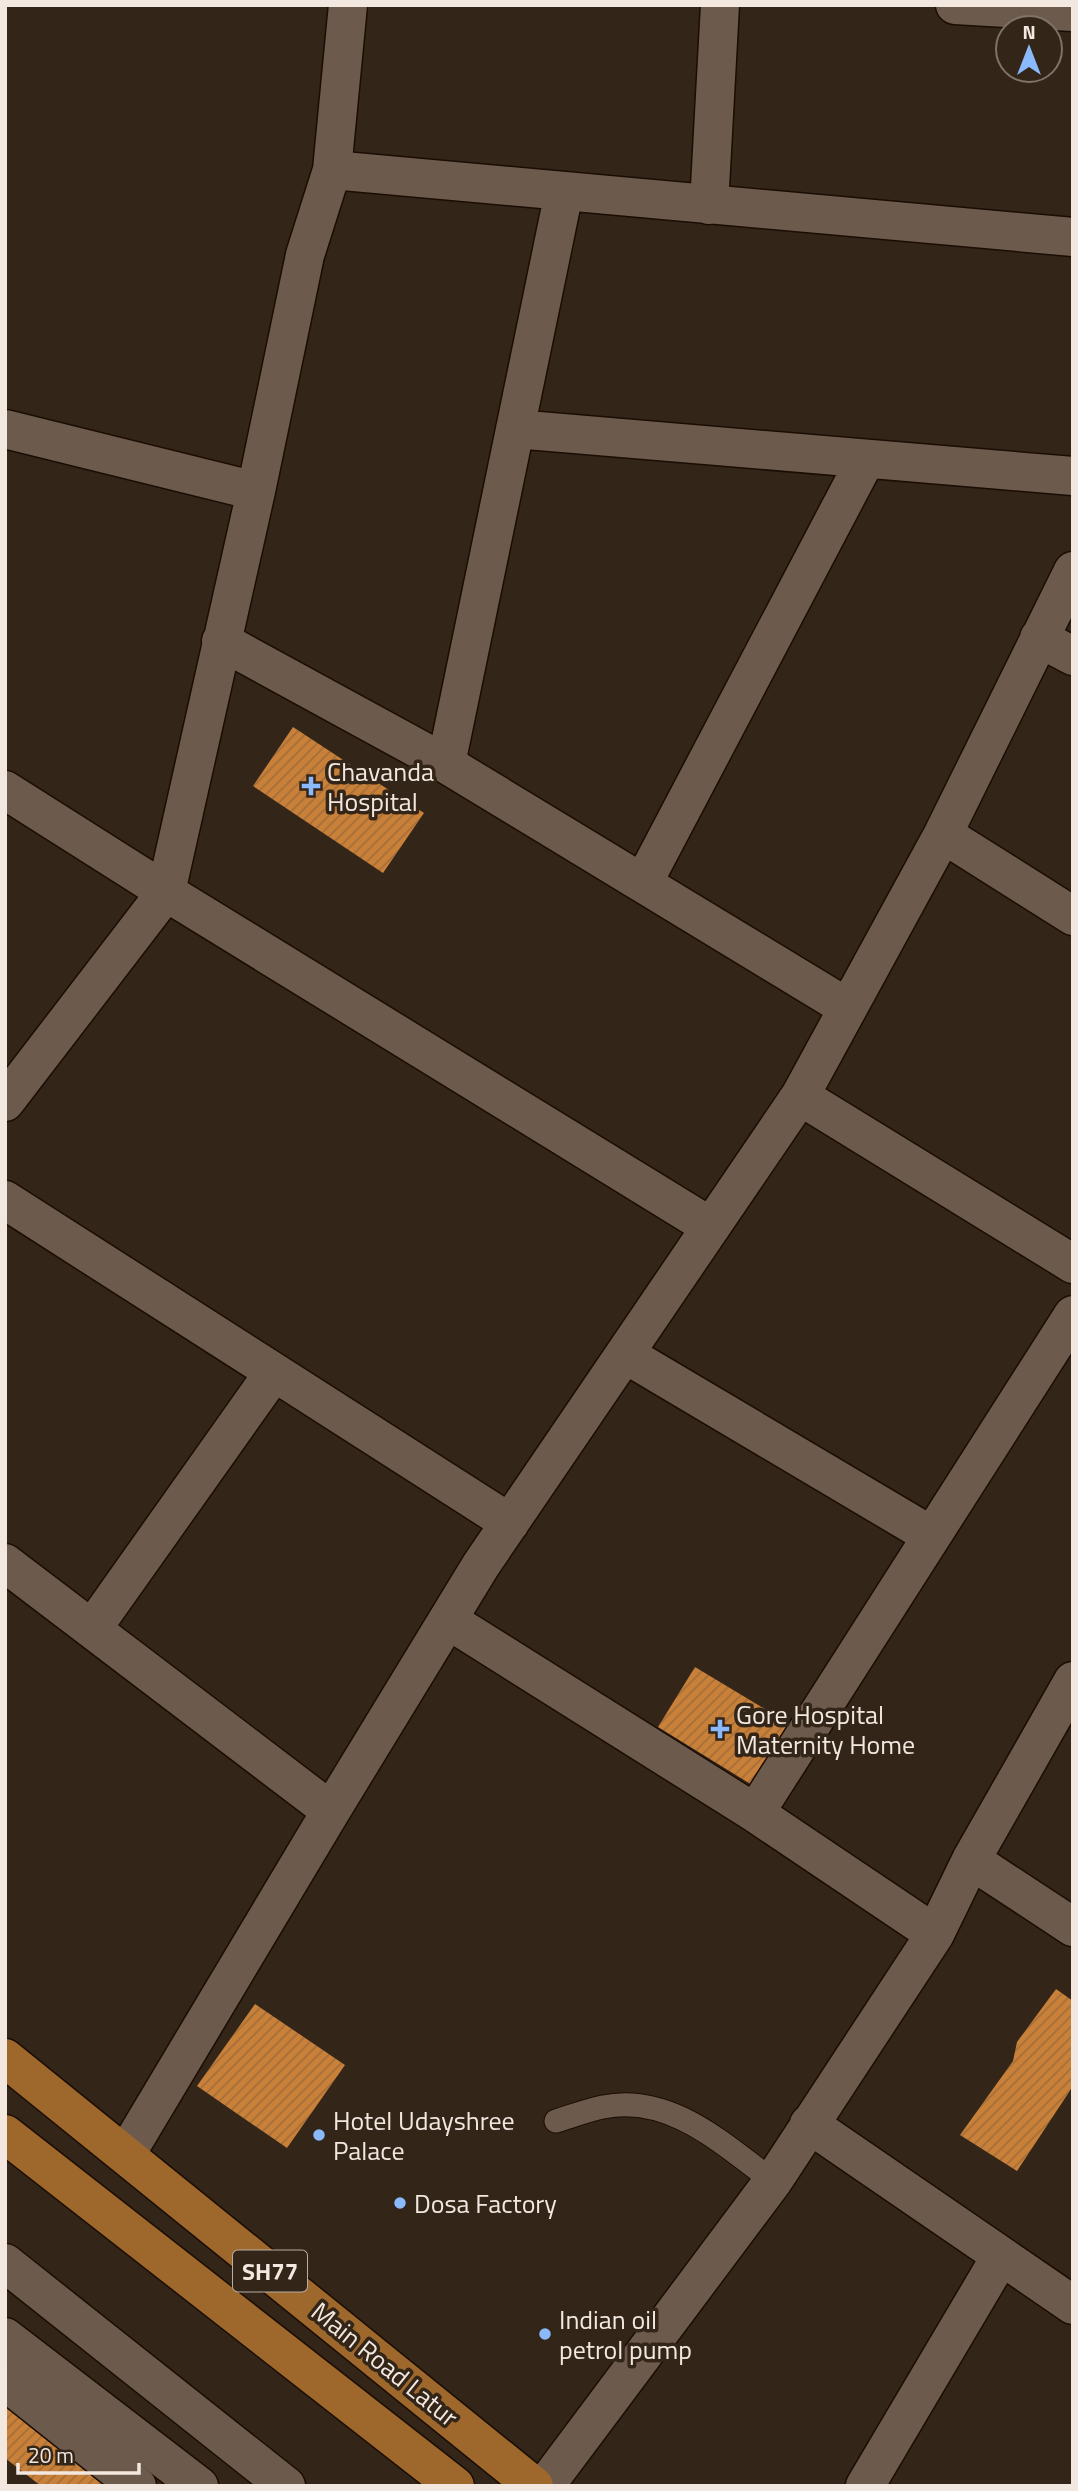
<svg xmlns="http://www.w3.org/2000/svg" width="1078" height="2491" font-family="'Titillium Web',sans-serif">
<defs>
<pattern id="building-hatch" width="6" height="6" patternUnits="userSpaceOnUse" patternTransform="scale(1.75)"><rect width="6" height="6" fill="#c98038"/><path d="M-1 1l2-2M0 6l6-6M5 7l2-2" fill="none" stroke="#a36f3b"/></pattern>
</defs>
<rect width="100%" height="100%" fill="#332518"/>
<!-- building -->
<path fill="url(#building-hatch)" d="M293 727 424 813 383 873 253 786Z
M695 1667 795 1727 757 1788 658 1727Z
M1056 1989 1073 2001V2086L1017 2171 960 2135 1013 2061 1017 2042Z
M255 2004 345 2065 287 2148 197 2086Z
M5 2399 116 2486H41L5 2458Z"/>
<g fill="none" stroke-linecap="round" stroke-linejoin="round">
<!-- service casing -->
<g stroke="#1b0d03" stroke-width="25">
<path id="service" d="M556 2121C572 2116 588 2110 603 2107 670 2093 724 2145 773 2181"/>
</g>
<!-- minor casing -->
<g stroke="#1b0d03" stroke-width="41">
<path id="minor" d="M955 5 1073 12
M332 170 1073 237
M564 192 446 764 848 1008
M709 205 720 5
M5 429 256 491
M515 429 1073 476
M1039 638 1073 656
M221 641 446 764
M5 790 166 892 711 1227
M943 834 1073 916
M643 883 866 459
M800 1096 1073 1264
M5 1102 166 892 256 491 305 255 332 170 348 5
M5 1200 510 1523
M625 1354 932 1536
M5 1563 331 1811
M448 1620 755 1813 935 1934
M92 1629 274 1372
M755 1813 1073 1315
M971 1860 1073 1927
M809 2124 1073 2305
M126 2154 331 1811 481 1565 800 1096 943 834 1073 571
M5 2381 137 2486
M545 2486 773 2181 935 1934 971 1860 1073 1681
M865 2486 1001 2256"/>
</g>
<!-- tertiary casing -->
<g stroke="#1b0d03" stroke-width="41">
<path id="tertiary" d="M5 2263 286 2486
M5 2337 199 2486"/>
</g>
<!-- primary casing -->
<g stroke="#1b0d03" stroke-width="41">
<path id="primary" d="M5 2058 534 2486
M5 2134 455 2486"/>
</g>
<!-- service -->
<use href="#service" stroke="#6c5b4d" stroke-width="23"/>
<!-- minor -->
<use href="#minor" stroke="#6c5b4d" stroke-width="38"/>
<!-- tertiary -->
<use href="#tertiary" stroke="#6c5b4d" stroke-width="38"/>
<!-- primary -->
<use href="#primary" stroke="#9e682d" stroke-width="38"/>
</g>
<!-- markers -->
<g fill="#8abafc" stroke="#332518" stroke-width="2.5">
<path d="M307.5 775.5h7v7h7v7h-7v7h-7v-7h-7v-7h7z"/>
<path d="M716.5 1718.5h7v7h7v7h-7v7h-7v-7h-7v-7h7z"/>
<circle cx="319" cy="2135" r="7"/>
<circle cx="400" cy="2203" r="7"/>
<circle cx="545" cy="2334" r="7"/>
</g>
<g text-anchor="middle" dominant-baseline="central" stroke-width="7" stroke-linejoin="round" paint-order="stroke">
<!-- shield labels -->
<rect fill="#332518" stroke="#b9aea4" stroke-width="2" x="233" y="2250.5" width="74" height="41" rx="5"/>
<g font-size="24" font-weight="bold" fill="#f2e8e0">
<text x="270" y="2271">SH77</text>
</g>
<!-- poi labels -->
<g font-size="26" fill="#f2e8e0" stroke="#332518" text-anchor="start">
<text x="327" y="771">Chavanda<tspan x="327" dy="30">Hospital</tspan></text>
<text x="736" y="1714">Gore Hospital<tspan x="736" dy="30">Maternity Home</tspan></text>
<text x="333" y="2120">Hotel Udayshree<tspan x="333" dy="30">Palace</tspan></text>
<text x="414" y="2203">Dosa Factory</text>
<text x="559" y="2319">Indian oil<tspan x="559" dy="30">petrol pump</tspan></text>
</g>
<!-- street labels -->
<g font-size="26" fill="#f2e8e0" stroke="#332518">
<text transform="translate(385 2364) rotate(39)">Main Road Latur</text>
</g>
</g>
<!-- border -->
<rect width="1078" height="2491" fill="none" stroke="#f2e8e0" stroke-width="14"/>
<!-- north arrow -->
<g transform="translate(1029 49)"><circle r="33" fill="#332518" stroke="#7f7368" stroke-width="2"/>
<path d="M0-5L12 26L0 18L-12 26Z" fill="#8abafc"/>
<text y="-10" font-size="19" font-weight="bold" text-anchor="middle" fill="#f2e8e0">N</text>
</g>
<!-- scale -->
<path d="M18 2463v10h121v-10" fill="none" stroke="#f2e8e0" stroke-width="3.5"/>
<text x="28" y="2463" font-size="21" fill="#f2e8e0" stroke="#332518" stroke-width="5" paint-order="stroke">20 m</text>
</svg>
